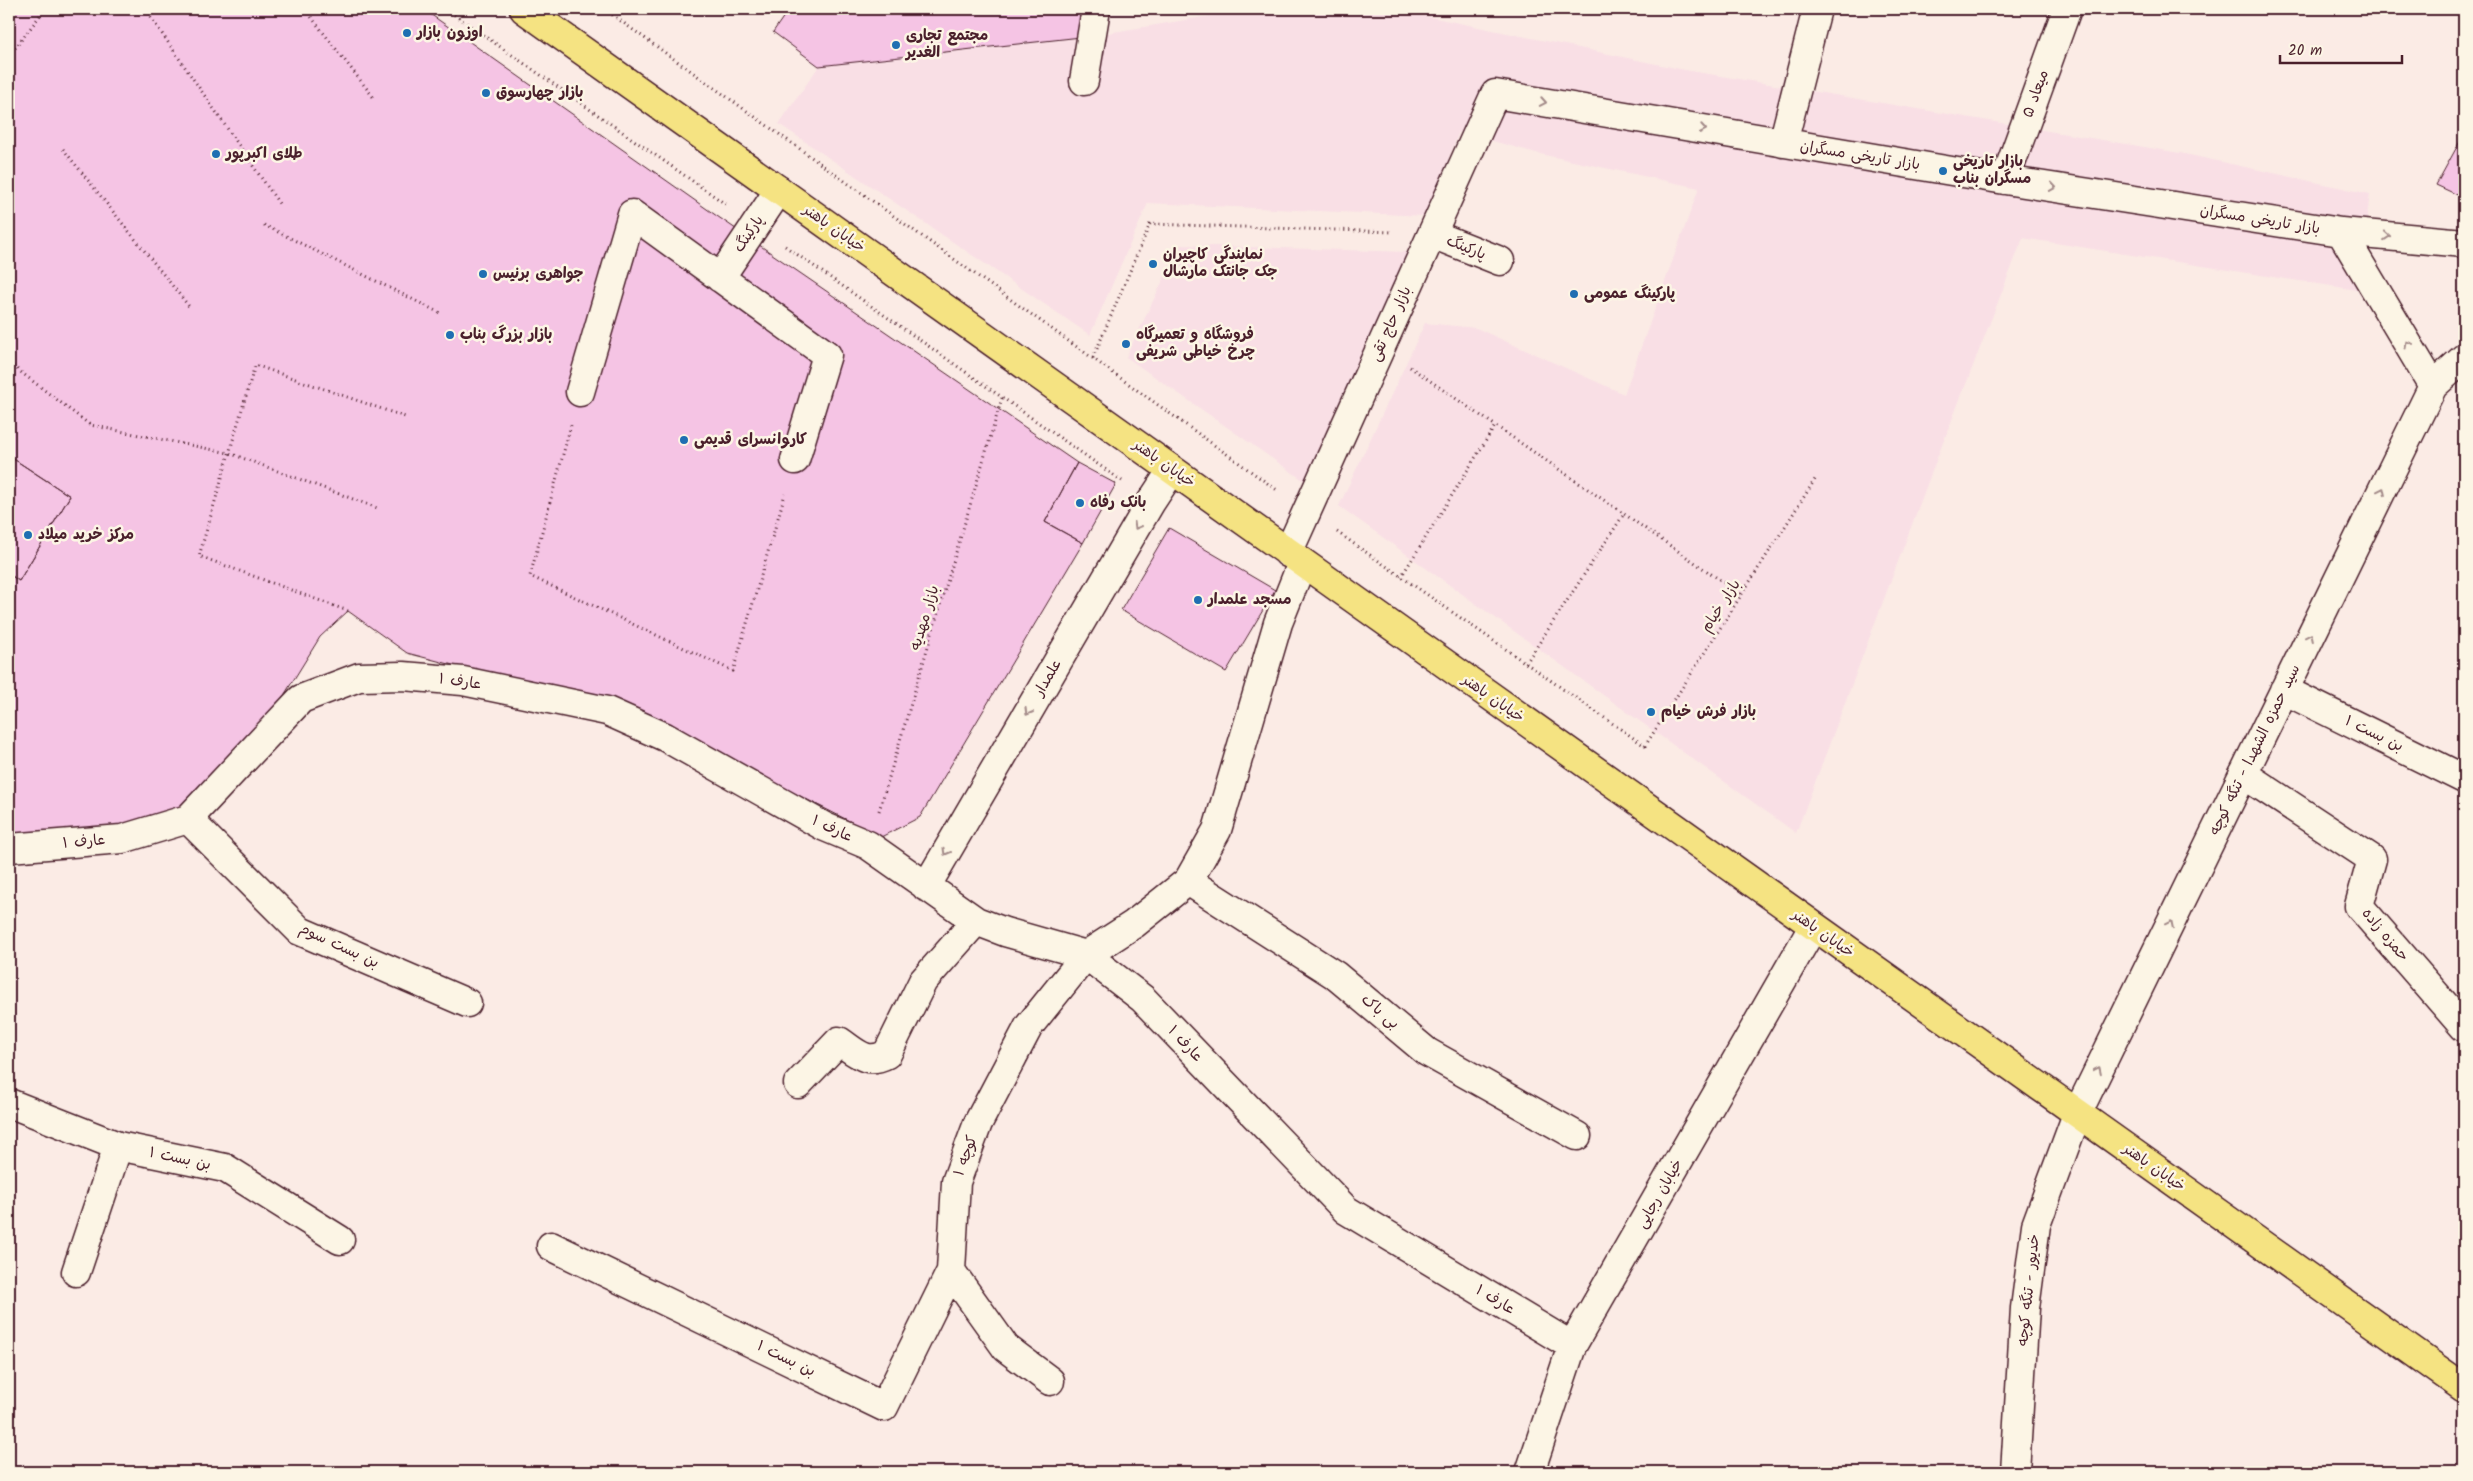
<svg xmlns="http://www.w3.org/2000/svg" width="2473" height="1481" font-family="Kalam,'Playpen Sans Arabic',sans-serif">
<rect width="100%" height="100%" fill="#fbebe5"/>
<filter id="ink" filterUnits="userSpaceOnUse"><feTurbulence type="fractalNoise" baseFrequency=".02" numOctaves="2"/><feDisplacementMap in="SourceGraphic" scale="10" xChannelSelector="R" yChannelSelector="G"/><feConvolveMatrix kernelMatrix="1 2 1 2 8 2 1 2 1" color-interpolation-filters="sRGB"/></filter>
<g filter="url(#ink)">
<!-- built -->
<path fill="#f9dfe5" d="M1251 9H1392L1685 70 2180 153 2370 194 2357 290 2023 238 1937 458 1796 833 1339 506 1425 323 1476 328 1624 394 1699 188 1540 154 1459 132 1426 216 1148 203 1090 335 779 124 819 66 1090 36Z
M1180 245 1409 252 1306 482 1126 357Z"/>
<!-- building -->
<path fill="#f5c4e4" stroke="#4a1f2b" d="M9 9H423L714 214 1077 463 1045 522 1083 543 920 817 881 837 612 701 526 684 407 653 348 611 320 637 262 731 201 797 134 827 9 837V574L19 581 70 496 9 456Z
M789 9H1094L1090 36 819 66 773 32Z
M2464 134V198L2436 185Z
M9 456 70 496 19 581 9 574Z
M1077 463 1116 484 1083 543 1045 522Z
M1169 528 1275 590 1226 672 1121 610Z"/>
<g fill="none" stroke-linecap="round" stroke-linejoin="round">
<!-- minor casing -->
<g stroke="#4a1f2b" stroke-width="31">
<path id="minor" d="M1084 81 1096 9
M1783 143 1817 9
M2005 180 2067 9
M2341 232 2433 386
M1432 234 1500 261
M720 278 779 190
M580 392 632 214 827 355 795 460
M1288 553 1495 94 2005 180 2341 232 2464 243
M2284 690 2464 779
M2243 774 2372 859 2359 906 2464 1027
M188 819 300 931 467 1003
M9 848 122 839 188 819 301 699 359 677 403 676 463 681 607 711 665 737 825 827 868 845 976 921 1005 932 1086 955 1143 999 1346 1210 1572 1346
M1188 881 1217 830 1278 623 1302 563
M926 887 1151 502 1172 470
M798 1084 839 1041C857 1053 866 1065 887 1054L923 981 976 921
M9 1103 118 1146 225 1168 340 1240
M551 1246 884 1407 951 1271
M76 1272 118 1146
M1050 1381 1006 1348 951 1271 956 1182 978 1123 1029 1026 1086 955 1134 924 1188 881 1335 975 1427 1052 1577 1136
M1530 1472 1572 1346 1813 927
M2015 1472 2025 1308 2036 1225 2077 1114 2433 386 2464 358"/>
</g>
<!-- major casing -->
<g stroke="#4a1f2b" stroke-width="31">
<path id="major" d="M524 9 2464 1388"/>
</g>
<!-- path -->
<path stroke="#4a1f2b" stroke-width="3" stroke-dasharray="1 4" stroke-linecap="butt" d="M145 9 280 205
M305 9 374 98
M446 9 727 205
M604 9 1277 490
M9 56 45 9
M63 149 191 309
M264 225 440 313
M785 246 1122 481
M1093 358 1150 224 1394 232
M9 363 90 425 229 453 380 509
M1410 367 1742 595
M571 425 530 576 733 671 785 494
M1337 532 1645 746 1816 478
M1401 577 1495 426
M348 611 199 556 255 365 408 418
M1526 663 1624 514
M879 811 1002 398"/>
<!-- minor -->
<use href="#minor" stroke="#fcf5e5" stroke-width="28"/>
<!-- major -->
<use href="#major" stroke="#f5e382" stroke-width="28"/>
</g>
<!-- one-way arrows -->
<defs><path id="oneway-chevron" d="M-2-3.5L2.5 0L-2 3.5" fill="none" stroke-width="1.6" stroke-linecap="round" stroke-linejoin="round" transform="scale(1.25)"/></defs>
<g stroke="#a38a88">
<use href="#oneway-chevron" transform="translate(1543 102) rotate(10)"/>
<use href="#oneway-chevron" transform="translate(1703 129) rotate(10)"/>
<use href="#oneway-chevron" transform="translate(2053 187) rotate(9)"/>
<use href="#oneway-chevron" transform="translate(2387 236) rotate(5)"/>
<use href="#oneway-chevron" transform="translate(2408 344) rotate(-121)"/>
<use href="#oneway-chevron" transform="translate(2382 491) rotate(-64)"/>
<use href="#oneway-chevron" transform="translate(1137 526) rotate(120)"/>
<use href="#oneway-chevron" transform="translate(2310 637) rotate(-64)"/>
<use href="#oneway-chevron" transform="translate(1028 712) rotate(120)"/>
<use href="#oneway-chevron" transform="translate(946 852) rotate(120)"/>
<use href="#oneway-chevron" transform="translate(2170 924) rotate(-64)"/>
<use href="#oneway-chevron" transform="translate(2098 1070) rotate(-64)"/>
</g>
</g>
<!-- markers -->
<g fill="#1f6fb2" stroke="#fcf5e5" stroke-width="2">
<circle cx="407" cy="33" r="5"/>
<circle cx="896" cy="45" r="5"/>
<circle cx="486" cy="93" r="5"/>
<circle cx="216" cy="154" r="5"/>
<circle cx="1943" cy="171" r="5"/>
<circle cx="1153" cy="264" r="5"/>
<circle cx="483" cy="274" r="5"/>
<circle cx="1574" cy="294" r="5"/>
<circle cx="450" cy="335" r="5"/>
<circle cx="1126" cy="344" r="5"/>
<circle cx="684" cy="440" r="5"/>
<circle cx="1080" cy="503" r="5"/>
<circle cx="28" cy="535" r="5"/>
<circle cx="1198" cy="600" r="5"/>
<circle cx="1651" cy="712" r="5"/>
</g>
<g text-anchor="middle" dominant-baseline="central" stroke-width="5" stroke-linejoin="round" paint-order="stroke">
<!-- poi labels -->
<g font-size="15" font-weight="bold" fill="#4a1f2b" stroke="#fcf5e5" text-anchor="start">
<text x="417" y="33">اوزون بازار</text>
<text x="906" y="36">مجتمع تجاری<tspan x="906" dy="17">الغدیر</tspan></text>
<text x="496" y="93">بازار چهارسوق</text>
<text x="226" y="154">طلای اکبرپور</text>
<text x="1953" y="162">بازار تاریخی<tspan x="1953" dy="17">مسگران بناب</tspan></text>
<text x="1163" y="255">نمایندگی کاچیران<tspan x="1163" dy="17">جک جانتک مارشال</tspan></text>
<text x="493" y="274">جواهری برنیس</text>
<text x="1584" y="294">پارکینگ عمومی</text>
<text x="460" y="335">بازار بزرگ بناب</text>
<text x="1136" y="335">فروشگاه و تعمیرگاه<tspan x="1136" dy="17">چرخ خیاطی شریفی</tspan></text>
<text x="694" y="440">کاروانسرای قدیمی</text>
<text x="1090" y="503">بانک رفاه</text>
<text x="38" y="535">مرکز خرید میلاد</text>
<text x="1208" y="600">مسجد علمدار</text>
<text x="1661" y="712">بازار فرش خیام</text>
</g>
<!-- street labels -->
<g font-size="15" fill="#4a1f2b" stroke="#fcf5e5">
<text transform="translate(2036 94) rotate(-70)">میعاد ۵</text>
<text transform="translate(1860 156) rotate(9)">بازار تاریخی مسگران</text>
<text transform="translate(2260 220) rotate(9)">بازار تاریخی مسگران</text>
<text transform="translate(834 229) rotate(35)">خیابان باهنر</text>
<text transform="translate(749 234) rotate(-56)">پارکینگ</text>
<text transform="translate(1466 248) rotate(22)">پارکینگ</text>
<text transform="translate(1391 324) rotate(-66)">بازار حاج تقی</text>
<text transform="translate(1164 464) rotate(35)">خیابان باهنر</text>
<text transform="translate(1721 606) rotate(-57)">بازار خیام</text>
<text transform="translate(925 618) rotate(-73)">بازار مهدیه</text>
<text transform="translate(1048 678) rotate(-60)">علمدار</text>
<text transform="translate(460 682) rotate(8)">عارف ۱</text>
<text transform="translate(1493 699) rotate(35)">خیابان باهنر</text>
<text transform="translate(2374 734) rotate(26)">بن بست ۱</text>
<text transform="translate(2255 750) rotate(-64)">سید حمزه الشهدا - تنگه کوچه</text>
<text transform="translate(832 829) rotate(25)">عارف ۱</text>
<text transform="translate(84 842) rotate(-5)">عارف ۱</text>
<text transform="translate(1823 934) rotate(35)">خیابان باهنر</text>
<text transform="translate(2385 935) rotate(50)">حمزه زاده</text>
<text transform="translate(339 946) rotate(25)">بن بست سوم</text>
<text transform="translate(1380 1012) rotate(40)">بی باک</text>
<text transform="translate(1185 1044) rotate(47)">عارف ۱</text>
<text transform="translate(966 1156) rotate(-70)">کوچه ۱</text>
<text transform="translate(180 1159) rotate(12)">بن بست ۱</text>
<text transform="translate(2154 1168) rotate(35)">خیابان باهنر</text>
<text transform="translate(1660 1194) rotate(-60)">خیابان رجایی</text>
<text transform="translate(2029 1290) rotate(-84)">خدیور - تنگه کوچه</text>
<text transform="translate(1495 1300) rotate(31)">عارف ۱</text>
<text transform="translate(786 1359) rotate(26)">بن بست ۱</text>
</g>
</g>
<!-- margin -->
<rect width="2473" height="1481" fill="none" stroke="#fcf5e5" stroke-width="30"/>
<rect x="15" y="15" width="2443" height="1451" fill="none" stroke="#4a1f2b" stroke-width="2" filter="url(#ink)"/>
<!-- scale -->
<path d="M2280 55v8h122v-8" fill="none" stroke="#4a1f2b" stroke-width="2.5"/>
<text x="2288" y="55" font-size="15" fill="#4a1f2b" stroke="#fcf5e5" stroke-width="4" paint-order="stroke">20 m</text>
</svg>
